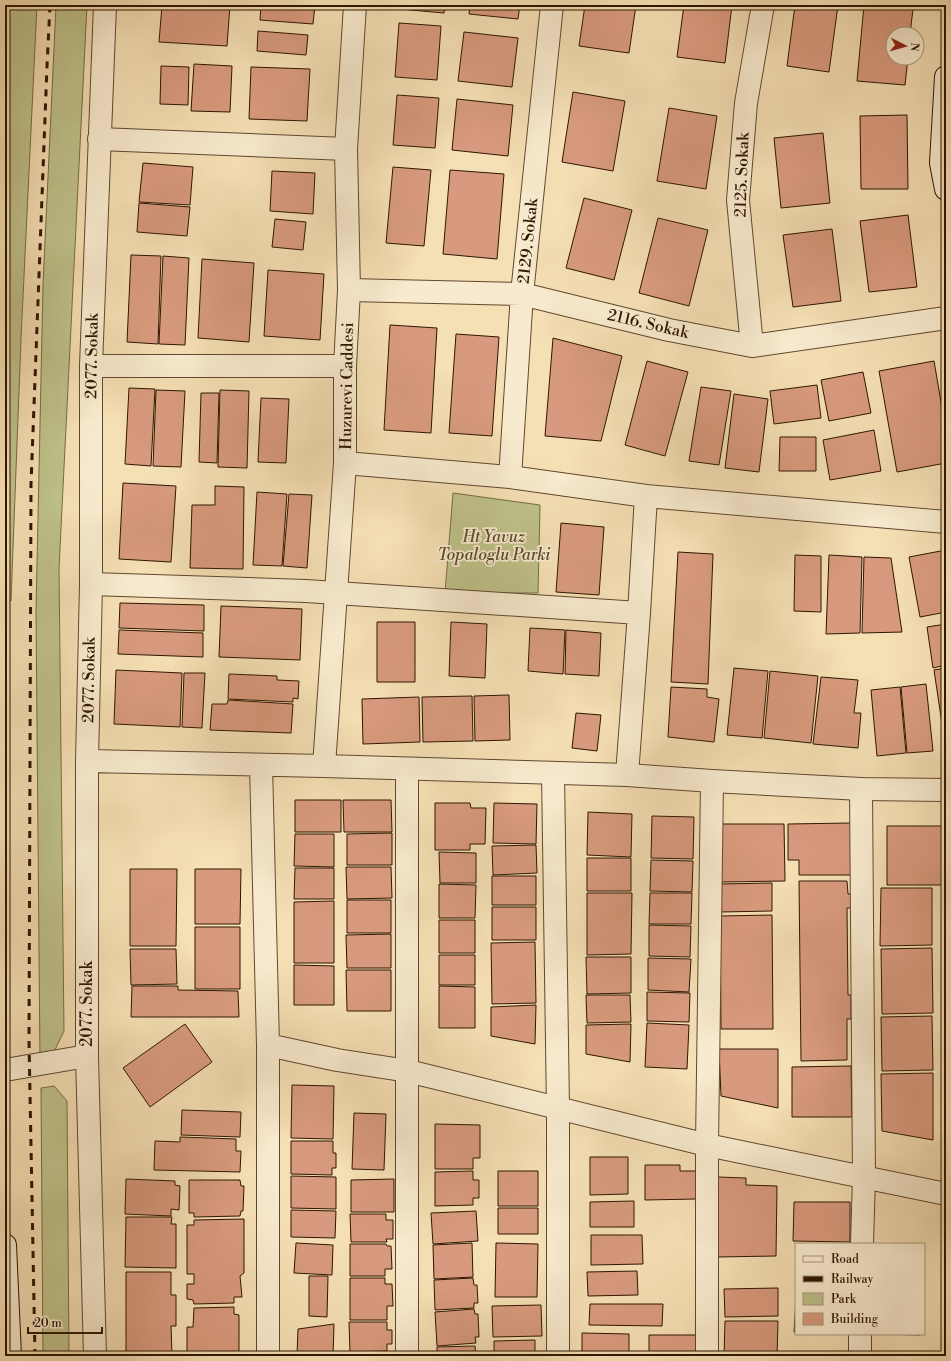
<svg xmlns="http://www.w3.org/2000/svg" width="951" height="1361" font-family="'Libre Bodoni',serif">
<rect width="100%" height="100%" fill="#f5dfb4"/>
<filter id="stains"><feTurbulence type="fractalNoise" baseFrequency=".005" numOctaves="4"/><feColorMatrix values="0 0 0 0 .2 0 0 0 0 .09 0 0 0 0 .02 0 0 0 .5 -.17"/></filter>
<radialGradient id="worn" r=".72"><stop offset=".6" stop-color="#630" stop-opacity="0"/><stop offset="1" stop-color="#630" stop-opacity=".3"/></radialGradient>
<!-- green -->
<path fill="#bfc18a" stroke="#766c46" d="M5 5H37L21 339 11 601 5 594Z
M56 5H87L59 568 64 1031 49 1062H40L36 611 43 285Z
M453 493 540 505 538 593H445Z
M54 1086 67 1101 69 1356H43L41 1088Z"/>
<!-- building -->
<path fill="#d89a7e" stroke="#2e1601" d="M162 5H230L227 46 159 42Z
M261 5H315L313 24 260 20Z
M400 5H445L444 13 400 9Z
M470 5H520L518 19 469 14Z
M585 5H636L629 53 579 46Z
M684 5H732L725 63 677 57Z
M795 5H838L829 72 787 66Z
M864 5 913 9 910 34H893V58H908L905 85 857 81Z
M399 23 441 26 437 80 395 77Z
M258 31 308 35 306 55 257 51Z
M464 32 518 38 512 87 458 81Z
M194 64 232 66 230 112 191 111Z
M161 66 189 67 188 105 160 104Z
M251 67 310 69 307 121 249 119Z
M573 92 625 101 613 171 562 162Z
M397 95 439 98 435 148 393 145Z
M457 99 513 105 508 156 452 150Z
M669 108 717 116 706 189 657 181Z
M907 115 908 189H861L860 116Z
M823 133 830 203 781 208 774 138Z
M143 163 193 167 190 205 139 202Z
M393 167 431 170 424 246 386 243Z
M450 170 504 174 497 259 443 254Z
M272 171 315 173 313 214 270 211Z
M584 198 632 210 614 280 566 268Z
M139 203 190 207 187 236 137 232Z
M908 215 917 287 869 292 860 221Z
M658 218 708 230 689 306 639 293Z
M275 219 306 222 303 250 272 247Z
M832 229 841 301 793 307 783 235Z
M131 255 161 256 158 344 127 342Z
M163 256 189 258 185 345 159 344Z
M202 259 254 263 249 342 198 338Z
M268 270 324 274 320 340 264 336Z
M390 325 437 328 431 433 384 430Z
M456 334 499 337 492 436 449 433Z
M553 338 622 356 601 441 545 436Z
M647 361 688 372 665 456 625 445Z
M934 361 946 431V463L897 472 879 371Z
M863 372 871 413 829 421 821 380Z
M817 385 821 418 774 424 770 391Z
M701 387 731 391 719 465 689 461Z
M129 388 155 389 151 466 125 464Z
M156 390 185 391 181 467 153 466Z
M220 390 249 391 247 468 218 467Z
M201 393H219L217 463 199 462Z
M734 394 768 399 759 472 725 468Z
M261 398 289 399 286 463 258 462Z
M874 430 881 471 830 480 823 440Z
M780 437H816V471H779Z
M123 483 176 486 171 562 119 559Z
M215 486 244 487 243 569 190 568 192 505H215Z
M257 492 287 494 282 566 253 565Z
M289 494 312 495 307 568 283 566Z
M561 523 604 527 599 595 556 592Z
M946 550V612L920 617 909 557Z
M678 552 713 554 708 684 671 682Z
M795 555 821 556V612L794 611Z
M829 555 862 557 860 633 826 634Z
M864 557 891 558 902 632 862 633Z
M120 603 204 605V631L119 628Z
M221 606 302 609 300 660 219 657Z
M377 622H415V682H377Z
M451 622 487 624 485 678 449 676Z
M946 624V665L933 668 927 627Z
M530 628 565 630 563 674 528 671Z
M119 630 203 633V657L118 654Z
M566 630 601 633 599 676 565 674Z
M734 668 768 671 762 738 727 735Z
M946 668V724H942L934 670Z
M116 670 182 673 180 727 114 724Z
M770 671 818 676 811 743 764 738Z
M184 673H205L202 728 182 727Z
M229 674 277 676V680L299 681 298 699 293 698V702L228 699Z
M821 677 858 680 854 713H861L858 748 813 744Z
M926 684 933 751 907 753 901 687Z
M671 687 707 689V697L719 699 714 742 668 737Z
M900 687 906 753 877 756 871 690Z
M509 695 510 740 475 741 474 696Z
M472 696 473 741 423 742 422 697Z
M419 697 420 742 363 744 362 699Z
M228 700 293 704 291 733 210 730 212 704H227Z
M576 713 601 715 597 751 572 748Z
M946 726V749L943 727Z
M295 800H341V832H295Z
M343 800H391L392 832H344Z
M435 803H470L471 808H486L485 844H470V850H435Z
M494 803 537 804 536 844 493 843Z
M588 812 632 814 631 857 587 855Z
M652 816 694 817 693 859 651 858Z
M851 823V875H799V860H788V824Z
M720 824H784L785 881 721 882Z
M887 826H945V885H887Z
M392 833V865H347V834Z
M295 834H334V867L294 866Z
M536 845 537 873 493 875 492 846Z
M439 852 476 853V883H440Z
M587 858H631V891H587Z
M651 860 693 861 692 892 650 891Z
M346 867H391L392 898 347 899Z
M295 868H334V899H294Z
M130 869H177L176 946H130Z
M195 869H241L240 924H195Z
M492 876H536V905H492Z
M799 881H847L848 894H851V908H847L848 995H851V1019H847V1060L801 1061Z
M772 883V911L720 912V884Z
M439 884 476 885 475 918H439Z
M881 888H932V945L880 946Z
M587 893H632L631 954 587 955Z
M650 893H692L691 924H649Z
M347 900H391V933H347Z
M334 901V963H294V902Z
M492 907H536V940H492Z
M772 915 773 1029H721L720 916Z
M439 920H475V953H439Z
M649 925 691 926 690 957 649 956Z
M195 927H240V989H195Z
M391 934V968H347L346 935Z
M535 942 536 1003 492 1004 491 943Z
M932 948 933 1013 882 1014 881 949Z
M130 949H176L177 984 131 985Z
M439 955H475V985H439Z
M586 957H631V993L587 994Z
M648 958 691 959 689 992 648 990Z
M294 965 334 966V1005H294Z
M346 970H391V1011H347Z
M132 986H178V990L238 991 239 1017H131Z
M439 986 475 987V1028H439Z
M647 992 690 993 689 1022 647 1021Z
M586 995H630L631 1022 587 1023Z
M536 1005 535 1044 491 1036V1007Z
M932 1016 933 1070 882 1071 881 1017Z
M647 1023 689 1025 687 1069 645 1067Z
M185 1024 212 1062 150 1107 123 1068Z
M631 1024 630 1062 586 1054V1025Z
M719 1049H778V1108L721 1096Z
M851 1066 852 1117H792V1067Z
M933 1073V1140L882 1131 881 1074Z
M292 1085 334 1086 333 1139 291 1138Z
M182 1110 241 1112 240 1137 181 1135Z
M354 1113 386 1114 384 1170 352 1169Z
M435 1124 480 1125V1158H473V1169H435Z
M180 1137 236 1139V1151H241L240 1172 154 1170 155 1141 180 1142Z
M291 1141H333V1153H336V1168H332V1175L291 1174Z
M590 1157H628V1194L590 1195Z
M645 1165H680V1171H697V1199L645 1200Z
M473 1171V1180H479V1198H473V1205L435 1206V1172Z
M498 1171H538V1206H498Z
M291 1176 336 1177V1209L291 1208Z
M718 1177 746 1178V1185L777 1186 776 1256 717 1257Z
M126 1179 175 1181V1185L180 1186 179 1210 171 1209V1216L125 1214Z
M394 1179V1212H351V1180Z
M189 1180H240L241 1186H244L243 1211H241L240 1216 194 1217V1213H189Z
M634 1201V1227H590V1202Z
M794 1202H850V1242L793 1241Z
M498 1208H538V1234H498Z
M291 1210 336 1211 335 1238 291 1237Z
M476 1211 478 1241 433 1244 431 1213Z
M350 1214H386V1220H393V1239H386L387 1242H351Z
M126 1217H172L171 1224H176V1268L125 1267Z
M244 1219V1273L240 1276 242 1297H234V1303L194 1304 193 1300 187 1299V1284H194V1274H187V1225H194V1220Z
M591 1235H642L643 1264 591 1265Z
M296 1243 333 1245 332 1275 294 1273Z
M472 1243 473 1277 434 1279 433 1245Z
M496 1243 538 1244 537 1297H495Z
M350 1244H386L387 1246H391L392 1269H385V1276H350Z
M637 1271 638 1295 588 1296 587 1272Z
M126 1272H171V1295H176V1326H171L172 1355H175V1356H126Z
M309 1276H328L327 1317 309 1316Z
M350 1278H385V1284H392L393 1306H387V1320H350Z
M473 1278 474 1285H477L478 1303H474V1308L435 1310 434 1280Z
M778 1288V1316L725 1317 724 1289Z
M796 1300V1332H794Z
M590 1304H663L662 1326 589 1325Z
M541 1305 542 1336 493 1337 492 1306Z
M234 1307V1314L239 1315V1356H187V1327H193L194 1308Z
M474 1309 475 1314H478L479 1337H475L476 1343 437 1346 435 1312Z
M725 1321H778L777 1356H724Z
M349 1322H387V1330H392V1344H387V1351L350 1352Z
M334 1324 333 1356H297L298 1329Z
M943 1325H946V1354H943Z
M582 1333 629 1334V1356H582Z
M882 1334H920V1335Z
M649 1335H699V1356H649Z
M535 1340V1356H494V1341Z
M475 1346 476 1356H437V1347Z
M387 1353V1356H349V1354Z
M796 1354 849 1355V1356H796Z"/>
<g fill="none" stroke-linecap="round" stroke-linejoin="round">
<!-- minor casing -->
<g stroke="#60482e" stroke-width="24">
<path id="minor" d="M99 139 346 149
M349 290 522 294 669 330 752 346 946 318
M752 346 738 200 746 103 763 5
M91 366H345
M345 463 510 477 646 496 946 522
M510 477 522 294 552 5
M91 584 306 591 639 613
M553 773 558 1109V1356
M627 775 639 613 646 496
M861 789 864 1177 862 1244
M5 1070 87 1056
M407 1356V769
M707 1356V1145L712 781
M860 1356V1334"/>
</g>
<!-- tertiary casing -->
<g stroke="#60482e" stroke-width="24">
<path id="tertiary" d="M87 761 324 766 627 775 712 781 861 789 946 790
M261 765 268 1045V1356
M324 766 345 463V366L349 290 346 149 355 5
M268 1045 337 1060 408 1071 707 1145 946 1194
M95 1356 87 1056V761L91 584V366L105 5"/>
</g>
<!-- secondary casing -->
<g stroke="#2e1601" stroke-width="24">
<path id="secondary" d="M946 77 941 163 946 189
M5 1245 10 1356"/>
</g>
<!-- minor -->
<use href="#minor" stroke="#f8eace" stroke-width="22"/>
<!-- tertiary -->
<use href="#tertiary" stroke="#f8eace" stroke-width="22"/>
<!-- secondary -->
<use href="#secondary" stroke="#f8eace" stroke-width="22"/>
<!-- rail -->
<path stroke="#2e1601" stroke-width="3" stroke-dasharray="7 7" stroke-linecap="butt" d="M35 1356 29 1041 31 484 47 66 50 5"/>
</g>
<g text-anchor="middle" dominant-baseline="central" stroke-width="3.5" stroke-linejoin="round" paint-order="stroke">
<!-- street labels -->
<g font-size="16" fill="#2e1601" stroke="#f8eace">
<text transform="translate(742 175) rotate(-88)">2125. Sokak</text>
<text transform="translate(528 241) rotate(-84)">2129. Sokak</text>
<text transform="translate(648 324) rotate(13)">2116. Sokak</text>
<text transform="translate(92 356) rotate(-89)">2077. Sokak</text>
<text transform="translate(347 386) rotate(-89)">Huzurevi Caddesi</text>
<text transform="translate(89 680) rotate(-89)">2077. Sokak</text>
<text transform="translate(87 1004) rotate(-90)">2077. Sokak</text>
</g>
<!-- park labels -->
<g font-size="16" font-style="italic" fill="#5a492a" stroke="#f8eace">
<text x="494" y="537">Ht Yavuz<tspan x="494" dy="18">Topaloglu Parki</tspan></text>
</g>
</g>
<!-- margin -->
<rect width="951" height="1361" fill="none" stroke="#f5dfb4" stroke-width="20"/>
<rect x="6" y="6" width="939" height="1349" fill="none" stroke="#2e1601" stroke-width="2"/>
<rect x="10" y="10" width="931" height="1341" fill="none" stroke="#2e1601"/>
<!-- legend -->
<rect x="795" y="1243" width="130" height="92" fill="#f8eace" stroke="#a7957c"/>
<rect x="803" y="1256" width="20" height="6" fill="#f8eace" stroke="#a7957c"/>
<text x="831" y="1263" font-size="12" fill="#2e1601">Road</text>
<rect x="803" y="1276" width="20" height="6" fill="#2e1601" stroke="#a7957c"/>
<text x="831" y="1283" font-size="12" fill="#2e1601">Railway</text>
<rect x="803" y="1293" width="20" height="12" fill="#bfc18a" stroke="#a7957c"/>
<text x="831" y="1303" font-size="12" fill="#2e1601">Park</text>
<rect x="803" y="1313" width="20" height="12" fill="#d89a7e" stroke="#a7957c"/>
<text x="831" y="1323" font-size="12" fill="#2e1601">Building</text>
<!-- north arrow -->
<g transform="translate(905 46) rotate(96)"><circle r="19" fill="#f8eace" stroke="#a7957c"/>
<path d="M0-3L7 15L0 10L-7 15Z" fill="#8f2418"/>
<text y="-6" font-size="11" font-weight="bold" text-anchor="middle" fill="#2e1601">N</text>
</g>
<!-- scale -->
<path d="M28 1327v6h74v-6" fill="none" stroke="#2e1601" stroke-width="2"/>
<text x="34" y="1327" font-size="12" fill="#2e1601" stroke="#f8eace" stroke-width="3" paint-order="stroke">20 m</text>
<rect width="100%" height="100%" filter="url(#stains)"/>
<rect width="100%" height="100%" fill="url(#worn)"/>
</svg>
